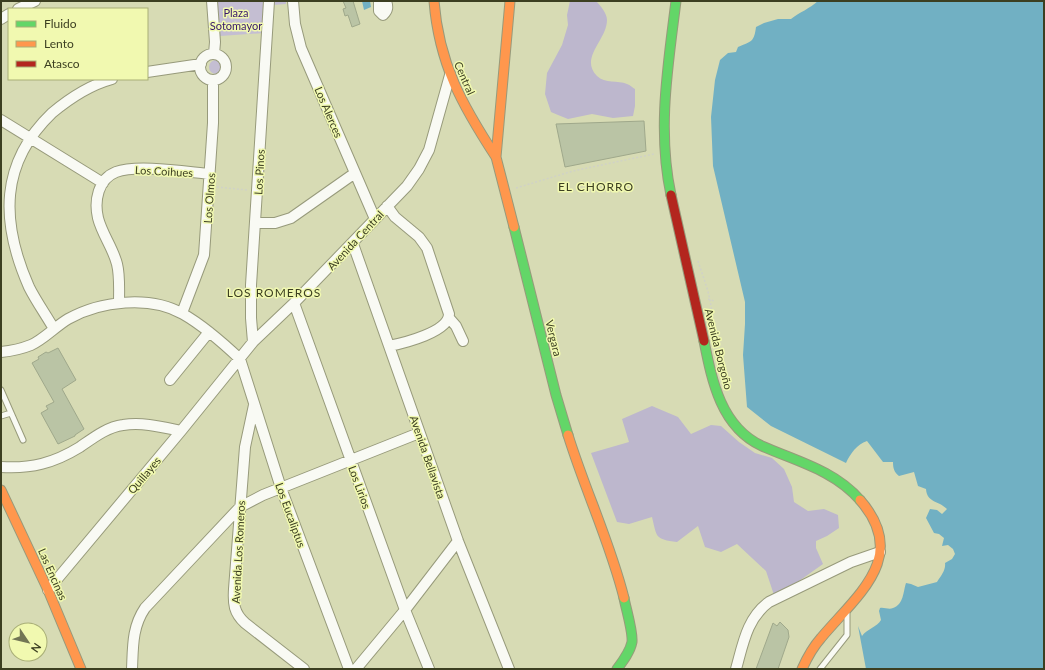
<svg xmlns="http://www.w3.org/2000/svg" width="1045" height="670" font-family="Lato,sans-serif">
<rect width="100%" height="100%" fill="#d7dbb4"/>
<!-- green -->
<path fill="#c4bed2" d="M217 1H286V4L273 5 264 33 220 36Z
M209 67a7 7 0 1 1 14 0a7 7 0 1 1-14 0Z"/>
<!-- forest -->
<path fill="#bdb7cd" d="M570 1H596C600 5 607 13 607 20 607 40 579 58 597 76 605 84 618 80 627 84 630 85 633 88 635 89V106L633 116 613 118 592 114 568 119 558 115 551 112 545 94 547 73 562 45 568 25 567 15Z
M652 406 678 417 691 434 711 425 721 426 739 442 755 453 772 458 784 469 792 487 794 502 808 511 824 509 838 515 839 528 827 536 816 541V548L823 564 775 598 766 571 737 544 721 552 705 547 698 526 677 542C655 539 657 538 652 517L629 524 617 522 591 453 629 442 622 419Z"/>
<!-- water -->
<path fill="#71b0c3" d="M362 1H370L371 7 364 10Z
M818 1H1044V669H866L858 626 862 636C867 629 877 627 881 620L879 611 880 608C884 607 889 610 893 608 904 604 903 592 906 583L911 584 918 587 937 582C941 576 946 570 945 563L952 559 955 554 953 549 948 545 942 546 944 538 939 534 934 533 926 518 930 509 937 510 942 514 947 509C938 500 927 503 926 489L918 486 914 472 899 476C894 472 893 468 893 462H883L867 441C857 444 850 454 846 463L771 426 747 407 743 355 745 324V302L713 166 711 117 715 80 720 60 728 53 736 52 738 47C752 41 754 42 756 27L764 23 778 19H791C800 12 809 9 818 1Z"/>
<!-- building -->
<path fill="#bac4a5" stroke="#9fa88b" d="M343 1H353L360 24 352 27 348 15 345 16 343 9 346 8Z
M644 121 646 151 565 167 556 124Z
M58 348 76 380 62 389 84 429 75 435V436L58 444 41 413 48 409 46 406 54 402 32 363 39 359 38 357 46 352 48 353Z
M780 622 788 630 789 637 778 669H756L773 623 777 626Z"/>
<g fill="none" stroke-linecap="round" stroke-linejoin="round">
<!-- lane casing -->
<g stroke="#979a7b" stroke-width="7">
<path id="lane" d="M1 390 23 440
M1 416 11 413
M820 669 847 635V614"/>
</g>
<!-- street casing -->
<g stroke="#979a7b" stroke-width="12">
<path id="street" d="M212 1 215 42 214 54
M293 1 295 24 301 48 375 219
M379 1V11L383 15C388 10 388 7 386 1
M18 9 35 1
M1 19 9 14
M200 67a13 13 0 1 1 26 0a13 13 0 1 1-26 0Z
M147 72 201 64
M1 120 103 183
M387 206 395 217 419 237 427 248 449 314C449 332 404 343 389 346
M256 223H275L291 218 355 173
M353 244 458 541 509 669
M119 303C119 290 120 276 117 264 113 248 102 234 98 218 94 201 98 179 116 172 137 164 187 172 210 174
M294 303 405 610 429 669
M182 313 204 255 213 123V80
M449 318 456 326 463 341
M54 329C46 315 36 301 29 287 0 221 0 163 52 113 70 98 90 85 112 79
M253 342 251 318V285L269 1
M1 352C11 351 21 349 31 345 43 340 56 326 68 319 100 301 150 295 183 314 204 326 223 343 240 359L281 488 349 669
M170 380 209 332
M254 405 245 447 234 589C233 604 234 613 245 623L304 669
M1 467C31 469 54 463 80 447 93 438 107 427 123 425 143 422 162 427 181 431
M48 590 181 431 253 342 294 303 407 186 419 169 429 150 450 75
M132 669C133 647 132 627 145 608L240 507 263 495 419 433
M356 669 405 610 458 541
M736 669C743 644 747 618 769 602L851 562 880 552"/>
</g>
<!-- fast casing -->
<g stroke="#979a7b" stroke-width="11">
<path id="fast" d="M671 195C657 130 668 66 676 1
M514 227 556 395 568 435
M704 341C712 381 721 427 762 446 796 461 834 470 860 500
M617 669C623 661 630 652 632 642 633 631 626 609 624 598"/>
</g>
<!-- slow casing -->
<g stroke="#979a7b" stroke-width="11">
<path id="slow" d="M434 1C439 64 462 105 496 157
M510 1 496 157 514 227
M568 435C585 490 610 542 624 598
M1 490 48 590 81 669
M802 669C807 658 813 647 821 638 857 595 910 557 860 500"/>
</g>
<!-- jam casing -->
<g stroke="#979a7b" stroke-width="11">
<path id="jam" d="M671 195 704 341"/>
</g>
<!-- path -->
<path stroke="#d0d2c6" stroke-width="1.5" stroke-dasharray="2 2" stroke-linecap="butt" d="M222 11 247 31 257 30
M217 187 247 190
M516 188 573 171 654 154
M698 261C703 277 714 303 711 319
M708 299 714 301"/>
<!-- lane -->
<use href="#lane" stroke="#f9faf4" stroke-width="5"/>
<!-- street -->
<use href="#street" stroke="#f9faf4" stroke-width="10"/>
<!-- fast -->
<use href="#fast" stroke="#63d668" stroke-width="9"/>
<!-- slow -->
<use href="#slow" stroke="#ff974d" stroke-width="9"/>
<!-- jam -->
<use href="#jam" stroke="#b3261e" stroke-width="9"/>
</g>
<g text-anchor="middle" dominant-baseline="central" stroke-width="3" stroke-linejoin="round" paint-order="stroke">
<!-- park labels -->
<g font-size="11" fill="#35156a" stroke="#f1f9b0">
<text x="236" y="12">Plaza<tspan x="236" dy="13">Sotomayor</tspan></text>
</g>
<!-- street labels -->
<g font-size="11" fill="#3c3f21" stroke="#f1f9b0">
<text transform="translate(465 78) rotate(66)">Central</text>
<text transform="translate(329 112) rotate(67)">Los Alerces</text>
<text transform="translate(164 171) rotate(3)">Los Coihues</text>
<text transform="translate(259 172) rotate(-87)">Los Pinos</text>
<text transform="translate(209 198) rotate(-86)">Los Olmos</text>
<text transform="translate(355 240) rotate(-47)">Avenida Central</text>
<text transform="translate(554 338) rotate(76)">Vergara</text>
<text transform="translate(719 349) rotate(76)">Avenida Borgoño</text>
<text transform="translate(428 457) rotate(71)">Avenida Bellavista</text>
<text transform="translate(144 475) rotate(-50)">Quillayes</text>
<text transform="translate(360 487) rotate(70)">Los Lirios</text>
<text transform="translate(291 515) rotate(70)">Los Eucaliptus</text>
<text transform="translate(238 552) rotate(-87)">Avenida Los Romeros</text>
<text transform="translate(53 574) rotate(66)">Las Encinas</text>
</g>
<!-- neighbourhood labels -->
<g font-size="12" letter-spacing="1" fill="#3c3f21" stroke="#f1f9b0">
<text x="596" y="186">EL CHORRO</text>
<text x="274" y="292">LOS ROMEROS</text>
</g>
</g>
<!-- border -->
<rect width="1045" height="670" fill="none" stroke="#3c3f21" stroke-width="4"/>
<!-- legend -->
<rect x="8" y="8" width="140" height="72" fill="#f1f9b0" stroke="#a9af77"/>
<rect x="16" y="21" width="20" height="6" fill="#63d668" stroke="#a9af77"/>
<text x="44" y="28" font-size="12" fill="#3c3f21">Fluido</text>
<rect x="16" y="41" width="20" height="6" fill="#ff974d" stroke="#a9af77"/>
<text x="44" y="48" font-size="12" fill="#3c3f21">Lento</text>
<rect x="16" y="61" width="20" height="6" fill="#b3261e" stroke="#a9af77"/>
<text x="44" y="68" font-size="12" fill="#3c3f21">Atasco</text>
<!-- north arrow -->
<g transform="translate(28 642) rotate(125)"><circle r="19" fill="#f1f9b0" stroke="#a9af77"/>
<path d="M0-3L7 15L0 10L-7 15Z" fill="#727654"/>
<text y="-6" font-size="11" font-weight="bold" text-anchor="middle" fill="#3c3f21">N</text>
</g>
</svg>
